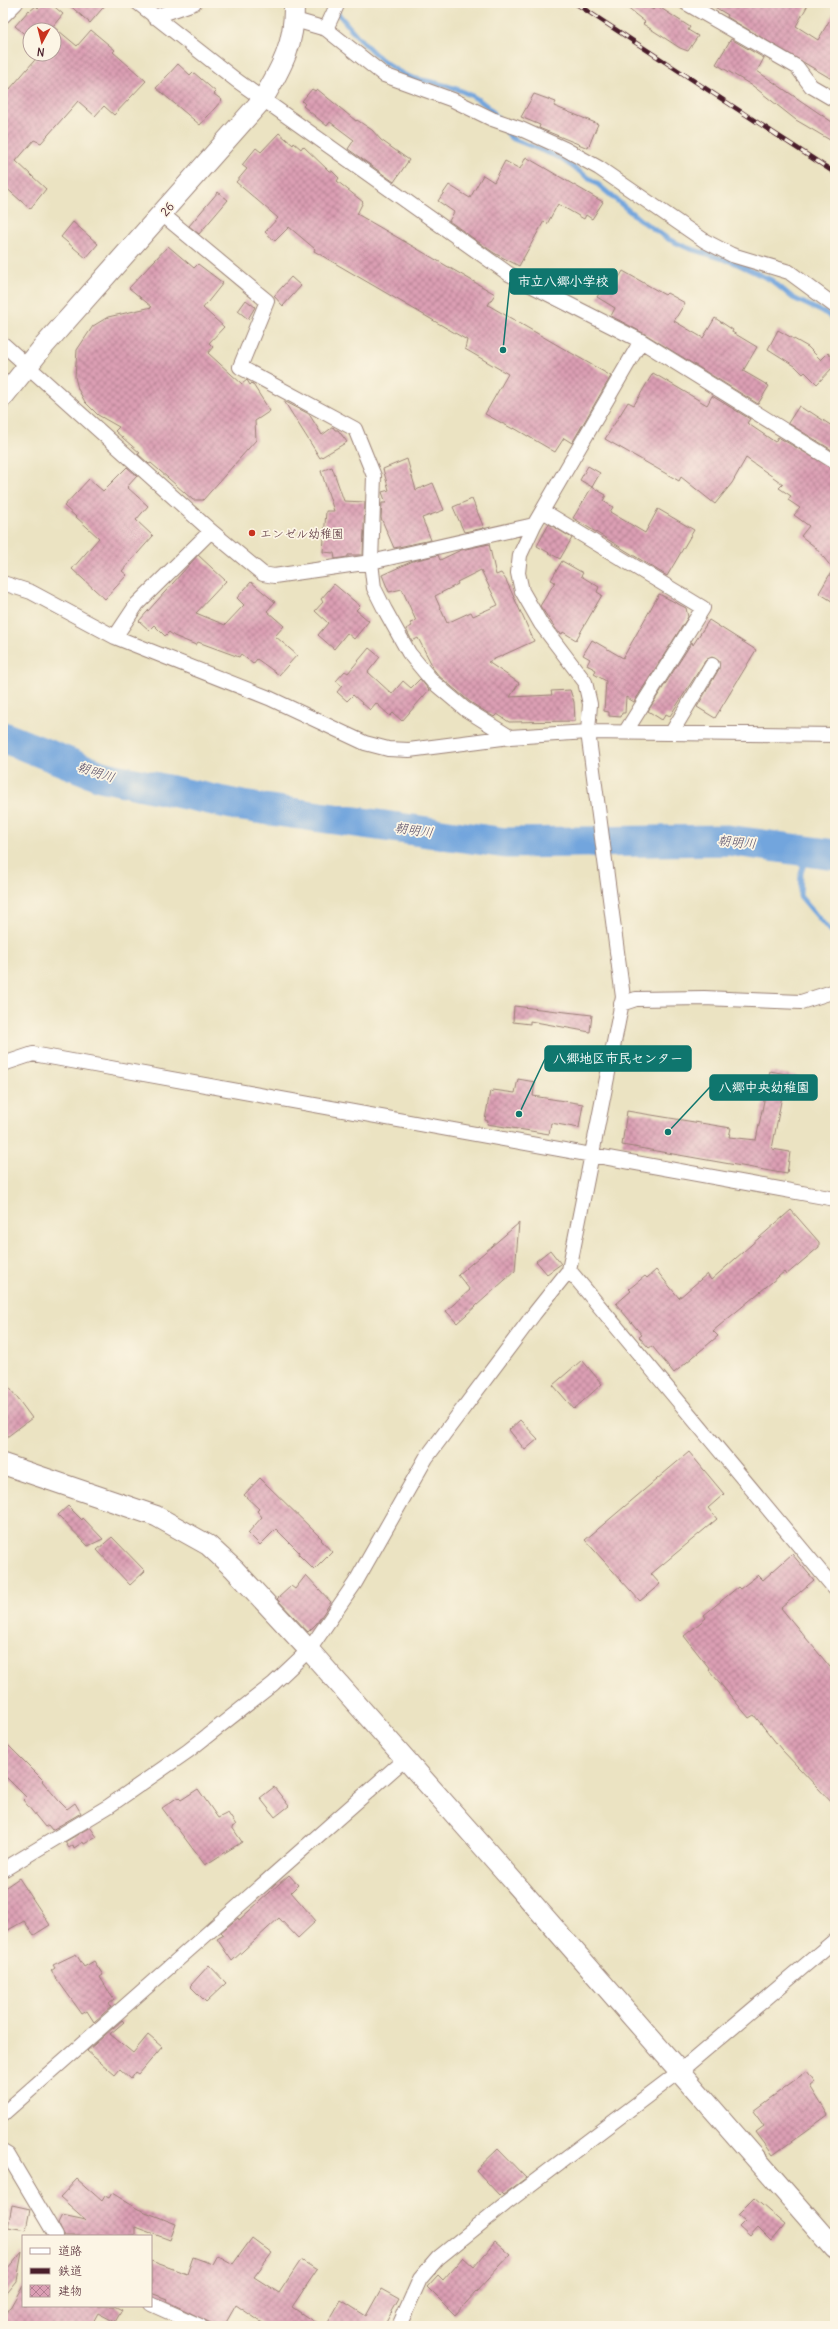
<svg xmlns="http://www.w3.org/2000/svg" width="838" height="2329" font-family="Delius,'Klee One',sans-serif">
<defs>
<pattern id="building-cross-hatch" width="8" height="8" patternUnits="userSpaceOnUse"><rect width="8" height="8" fill="#db9fb4"/><path d="M0 0l8 8M0 8l8-8" fill="none" stroke="#b48193"/></pattern>
</defs>
<rect width="100%" height="100%" fill="#fcf5e5"/>
<filter id="ink" filterUnits="userSpaceOnUse"><feTurbulence type="fractalNoise" baseFrequency=".025" numOctaves="2"/><feDisplacementMap in="SourceGraphic" scale="8" xChannelSelector="R" yChannelSelector="G"/><feConvolveMatrix kernelMatrix="1 2 1 2 8 2 1 2 1" color-interpolation-filters="sRGB"/></filter>
<filter id="wash" filterUnits="userSpaceOnUse"><feTurbulence type="fractalNoise" baseFrequency=".012" numOctaves="4" result="noise"/><feDisplacementMap in="SourceGraphic" scale="16" xChannelSelector="R" yChannelSelector="G"/><feGaussianBlur stdDeviation="0.9" result="paint"/><feColorMatrix in="noise" values="0 0 0 0 0 0 0 0 0 0 0 0 0 0 0 0 0 1.4 0 .05"/><feComposite in="paint" operator="in"/></filter>
<g filter="url(#wash)">
<rect width="100%" height="100%" fill="#ebe3c2"/>
<g fill="none" stroke-linecap="round" stroke-linejoin="round">
<!-- stream -->
<path stroke="#72a5dd" stroke-width="5" d="M330 3C350 29 375 60 405 75 412 79 423 80 432 82 455 87 484 97 497 118
M503 126 511 138 558 157 595 182 639 219 668 239 688 248 733 262 771 280 793 298 827 314 835 322
M808 851 801 873 800 896 835 937"/>
<!-- river -->
<path stroke="#72a5dd" stroke-width="31" d="M3 737 101 776 242 806 506 843 727 840 835 855"/>
</g>
<g id="blocks">
<!-- building -->
<path fill="url(#building-cross-hatch)" fill-rule="evenodd" d="M42 3H50L63 14 53 26 77 46 91 30 115 50 113 52 146 81 114 115 104 106 95 116 78 101 41 143 34 140 16 161 46 189 30 209 3 185V97L40 54H54V30H30V39L15 26 29 10 30 11 36 6 38 8Z
M67 3H107L90 23Z
M621 3H644L653 10 656 5 690 27 688 30 698 36 688 51 680 48 643 24 645 22Z
M708 3H809L796 26 818 40 835 11V81L727 17 728 15Z
M731 39 764 58 757 71 835 124V143L796 120 753 86 716 64Z
M178 64 190 75 193 72 216 92 214 94 222 100 200 125 156 88Z
M312 89 315 91 317 89 356 121 357 120 372 130 381 140 409 160 394 182 348 149 354 140 330 122 327 126 303 106 305 104 302 101Z
M534 94 556 102 554 106 598 124 588 148 539 128 540 125 521 117Z
M279 133 293 145 294 143 301 149 303 146 329 171H332L339 178 337 181 363 202 357 214 495 294 488 305 611 376 572 443 564 438 555 452 514 428 513 429 485 414 508 374 465 349 467 340 314 251 315 249 289 227 275 241 265 232 278 218 236 182 247 169 242 165 256 148 261 152Z
M526 157 603 202 592 219 586 215 584 219 558 204 547 224 544 221 519 266 494 253 449 221 454 212 438 201 449 185 470 198 483 175 494 182 505 161 520 169Z
M218 192 228 200 199 234 189 226Z
M73 222 98 244 86 258 61 237Z
M168 246 194 268 198 264 223 283 203 308 224 327 209 343 213 347 208 353 242 384 247 380 250 385 252 383 270 411 255 421 256 440 203 500H193L151 463 149 464 138 454 140 453 115 431 119 427 98 415 85 402 78 389 75 377 77 350 93 326 108 317 152 307 129 288Z
M623 271 665 295 667 293 685 303 674 321 703 338 715 318 733 330 732 332 757 347 743 371 769 386 758 404 645 334 611 316 615 308 597 297 605 284 613 288Z
M291 277 301 286 283 306 274 296Z
M246 300 255 307 248 319 238 311Z
M778 330 808 347 821 360 828 353 835 359V365L817 384 805 372 803 374 795 366 768 349Z
M653 373 707 405 712 396 750 419 747 423 775 442 778 437 835 470V603L819 593 833 569 815 547 801 536 809 526 794 515 800 508 788 500 791 496 779 488 783 484 746 458 732 483 715 504 681 477 679 481 605 439 628 402 634 405Z
M284 401 309 414 322 435 333 427 335 430H338L347 442 320 458Z
M799 406 808 412 809 411 835 428V452L788 423Z
M407 459 416 490 433 483 444 510 422 518 431 540 394 548 381 518 382 503H386L382 492 389 490 383 469Z
M588 466 600 473 592 487 580 480Z
M127 467 137 476 127 487 148 506 136 520 153 536 122 571 127 575 105 599 72 569 99 538 64 506 89 479 103 491Z
M332 467 344 501 365 502 363 555H348V557L335 559 334 553 323 552 326 511H334L321 471Z
M592 487 606 495 603 501 613 507 610 512 645 533 658 509 694 530 667 576 573 518Z
M472 499 484 528 464 532 453 507Z
M549 524 572 538 560 559 537 546Z
M489 544 496 575 501 573 506 580 534 641 488 662 519 683 510 697 552 695 551 691 570 690 574 702 575 721 509 722 497 714 494 717 470 702 439 676 431 666 432 665 418 638 412 641 406 629 412 626 410 623 416 621 402 589 389 592 382 575 413 561 438 555 440 560 461 550ZM481 570 498 605 473 616 471 612 447 623 435 596 458 584 457 582Z
M198 555 226 581 196 613 225 625 244 605 237 598 251 582 275 602 267 611 284 626 275 636 297 655 279 675 257 659 253 664 241 654 239 657 198 642 196 645 174 636 169 632 165 636 154 625 149 630 139 621Z
M562 561 583 573 581 576 599 587 597 592 602 595 576 640 563 632 562 634 558 632 540 606 555 582 551 580Z
M334 584 360 606 356 610 369 621 354 639 347 633 334 649 318 635 328 623 315 611 323 602 321 599Z
M659 594 686 608 688 617 634 702 626 697 625 713H622L621 717 609 716V712L604 711 606 681 594 674 596 670 587 665 590 659 583 655 592 640 623 658Z
M709 620 756 650 715 718 697 707 719 669V661L712 657 705 661 670 716 666 714 662 720 648 711 692 642 693 645Z
M369 648 380 657 368 672 392 694 403 681 411 688 420 679 429 690 402 721 393 713 390 716 376 703 370 710 353 695 347 701 337 692 342 686 336 681 345 671 348 673Z
M514 1006 592 1015 590 1032 530 1021V1024L513 1022Z
M770 1071 802 1077 795 1098 782 1096 772 1149 790 1152 787 1174 622 1145 627 1111 731 1128 729 1137 756 1140Z
M518 1079 535 1082 533 1096 583 1104 579 1128 551 1123 549 1134 487 1124 488 1121 485 1120 490 1091 493 1092V1090L515 1093Z
M791 1210 819 1242V1247L786 1275 784 1272 713 1331 718 1336 674 1373 652 1346 649 1348 639 1337 642 1335 616 1304 631 1291 629 1289 645 1276 647 1278 656 1270 679 1298 707 1274 711 1280Z
M519 1223 515 1271 457 1323 446 1311 470 1290 458 1275Z
M550 1250 561 1264 547 1274 536 1261Z
M582 1360 602 1384 574 1409 553 1385Z
M3 1379 32 1418 3 1440Z
M520 1420 538 1439 525 1450 509 1430Z
M689 1452 724 1494 708 1508 717 1519 651 1574 660 1584 640 1601 585 1540Z
M260 1478 322 1539 321 1540 332 1552 314 1570 298 1554 299 1552 276 1529 260 1545 248 1533 262 1517 257 1511 259 1509 244 1495Z
M68 1506 82 1520 83 1518 103 1539 88 1546 58 1515Z
M112 1537 145 1571 130 1585 97 1550Z
M792 1554 814 1580 781 1608 835 1673V1806L781 1749 754 1715 749 1718 709 1670 710 1669 684 1636 706 1618 704 1615 738 1587 740 1589 758 1575 763 1580Z
M306 1575 331 1602 317 1623 308 1632 277 1599 291 1586 295 1589Z
M3 1740 43 1780 42 1781 59 1801 67 1809 75 1803 81 1813 52 1830 48 1825 45 1827 23 1800 26 1797 3 1774Z
M274 1787 289 1806 275 1817 260 1798Z
M198 1789 218 1818 228 1813 236 1825 232 1827 242 1842 205 1865 162 1808 178 1797 181 1800Z
M90 1827 97 1837 84 1844 83 1842 74 1848 73 1845 69 1848 65 1842Z
M289 1875 298 1885 291 1892 316 1921 298 1938 279 1918 232 1961 217 1939 224 1935 221 1932 238 1918 239 1920Z
M19 1878 50 1925 34 1935 24 1921 3 1933V1889Z
M76 1954 84 1967 94 1961 103 1975 100 1977 114 2000 109 2004 111 2007 94 2022 87 2011 82 2014 51 1971 55 1968 53 1965Z
M209 1965 226 1983 206 2002 190 1986Z
M122 2020 124 2022 110 2034 133 2053 148 2035 162 2047 139 2074 136 2072 131 2079 120 2069 115 2075 87 2051Z
M807 2071 815 2082 810 2086 828 2115 773 2155 756 2132 764 2126 753 2111Z
M498 2149 526 2178 503 2195 501 2193 499 2195 476 2170Z
M77 2179 102 2201 105 2196 109 2198 112 2193 138 2209 176 2224 170 2240 135 2227V2236H64L58 2223 62 2215 86 2220 60 2197Z
M754 2198 785 2225 772 2241 758 2227 750 2236 739 2226 745 2220 738 2214Z
M12 2205 30 2209 26 2230 8 2227Z
M252 2238 272 2253 254 2277 279 2293 301 2260 317 2270 292 2307 320 2326H267L236 2305 224 2326H217L166 2301 167 2299 151 2293V2261L187 2274 193 2257 212 2264 217 2255 233 2264Z
M495 2242 510 2255 455 2315 427 2287 438 2275 443 2280 463 2257 474 2267Z
M22 2252 17 2281 3 2298V2275Z
M23 2285V2306H114L122 2310 115 2322 98 2313 91 2326H3V2320Z
M381 2289 399 2299 384 2326H326L341 2300 366 2316Z"/>
</g>
</g>
<g filter="url(#ink)">
<use href="#blocks" fill-opacity="0" stroke="#9a8176" stroke-width="1"/>
<g fill="none" stroke-linecap="round" stroke-linejoin="round">
<!-- street casing -->
<g stroke="#9a8176" stroke-width="16">
<path id="street" d="M138 3 236 80 509 274 641 341 835 462
M686 3 797 67 811 86 835 100
M3 16 16 3
M154 17 194 3
M295 20 326 29 384 75 453 100 492 119 521 129 565 149 599 168 705 241 732 255 789 272 835 306
M326 29 338 3
M162 214 267 301 240 367 355 429 374 476 371 562 374 588 385 610 409 653 433 682 465 709 510 737
M3 344 211 531 263 574 274 576 371 562 534 525
M543 511 703 608 626 731
M3 583 31 592 115 637 269 698 365 743 388 749 409 750 510 737 588 732 835 735
M115 637 137 604 211 531
M672 732 712 665
M621 1004 636 999 704 998 801 1002 835 991
M3 1064 33 1054 835 1199
M569 1270 835 1589
M3 1870 109 1806 188 1751 273 1684 309 1650 355 1583 426 1458 534 1314 569 1270 623 997 588 732 590 704 585 682 541 624 522 591 518 573 520 555 534 525 641 341
M3 2114 405 1759
M3 2152 8 2155 56 2236
M151 2304 200 2326
M399 2326 420 2279 438 2258 505 2204 679 2072 835 1940"/>
</g>
<!-- secondary casing -->
<g stroke="#9a8176" stroke-width="22">
<path id="secondary" d="M3 397 43 347 263 99C283 65 295 43 294 3
M3 1464 156 1516 208 1545 234 1569 309 1650 486 1850 835 2249"/>
</g>
<!-- street -->
<use href="#street" stroke="#fff" stroke-width="14"/>
<!-- secondary -->
<use href="#secondary" stroke="#fff" stroke-width="20"/>
<!-- rail casing -->
<g stroke="#4a1f2b" stroke-width="4.5">
<path id="rail" d="M575 3 835 173"/>
</g>
<!-- rail -->
<use href="#rail" stroke="#fcf5e5" stroke-width="3" stroke-dasharray="9" stroke-linecap="butt"/>
</g>
</g>
<!-- markers -->
<circle fill="#c8321e" stroke="#fcf5e5" stroke-width="1.5" cx="252" cy="533" r="4"/>
<g text-anchor="middle" dominant-baseline="central" stroke-width="3.5" stroke-linejoin="round" paint-order="stroke">
<!-- street labels -->
<g font-size="12" fill="#4a1f2b" stroke="#fcf5e5">
<text transform="translate(167 209) rotate(-49)">26</text>
</g>
<!-- poi labels -->
<g font-size="12" fill="#4a1f2b" stroke="#fcf5e5" text-anchor="start">
<text x="260" y="533">エンゼル幼稚園</text>
</g>
<!-- water labels -->
<g font-size="13" font-style="italic" fill="#584e69" stroke="#fcf5e5">
<text transform="translate(96 772) rotate(18)">朝明川</text>
<text transform="translate(414 830) rotate(8)">朝明川</text>
<text transform="translate(737 842) rotate(5)">朝明川</text>
</g>
</g>
<!-- callouts -->
<path fill="none" stroke="#0f766e" stroke-width="1.5" d="M503 350L510 282M519 1114L545 1059M668 1132L710 1087"/>
<g fill="#0f766e" stroke="#fcf5e5" stroke-width="1.5">
<circle cx="503" cy="350" r="4"/>
<circle cx="519" cy="1114" r="4"/>
<circle cx="668" cy="1132" r="4"/>
</g>
<g fill="#0f766e" stroke="#0f766e" stroke-width="1.5">
<rect x="510" y="269" width="107" height="25" rx="4"/>
<rect x="545" y="1046" width="146" height="25" rx="4"/>
<rect x="710" y="1075" width="107" height="25" rx="4"/>
</g>
<g font-size="13" text-anchor="middle" font-weight="bold" fill="#fff">
<text x="563" y="286">市立八郷小学校</text>
<text x="618" y="1063">八郷地区市民センター</text>
<text x="764" y="1092">八郷中央幼稚園</text>
</g>
<!-- margin -->
<rect width="838" height="2329" fill="none" stroke="#fcf5e5" stroke-width="16"/>
<!-- legend -->
<rect x="22" y="2235" width="130" height="72" fill="#fcf5e5" stroke="#b59f9b"/>
<rect x="30" y="2248" width="20" height="6" fill="#ffffff" stroke="#b59f9b"/>
<text x="58" y="2255" font-size="12" fill="#4a1f2b">道路</text>
<rect x="30" y="2268" width="20" height="6" fill="#4a1f2b" stroke="#b59f9b"/>
<text x="58" y="2275" font-size="12" fill="#4a1f2b">鉄道</text>
<rect x="30" y="2285" width="20" height="12" fill="url(#building-cross-hatch)" stroke="#b59f9b"/>
<text x="58" y="2295" font-size="12" fill="#4a1f2b">建物</text>
<!-- north arrow -->
<g transform="translate(42 42) rotate(187)"><circle r="19" fill="#fcf5e5" stroke="#b59f9b"/>
<path d="M0-3L7 15L0 10L-7 15Z" fill="#c8321e"/>
<text y="-6" font-size="11" font-weight="bold" text-anchor="middle" fill="#4a1f2b">N</text>
</g>
</svg>
